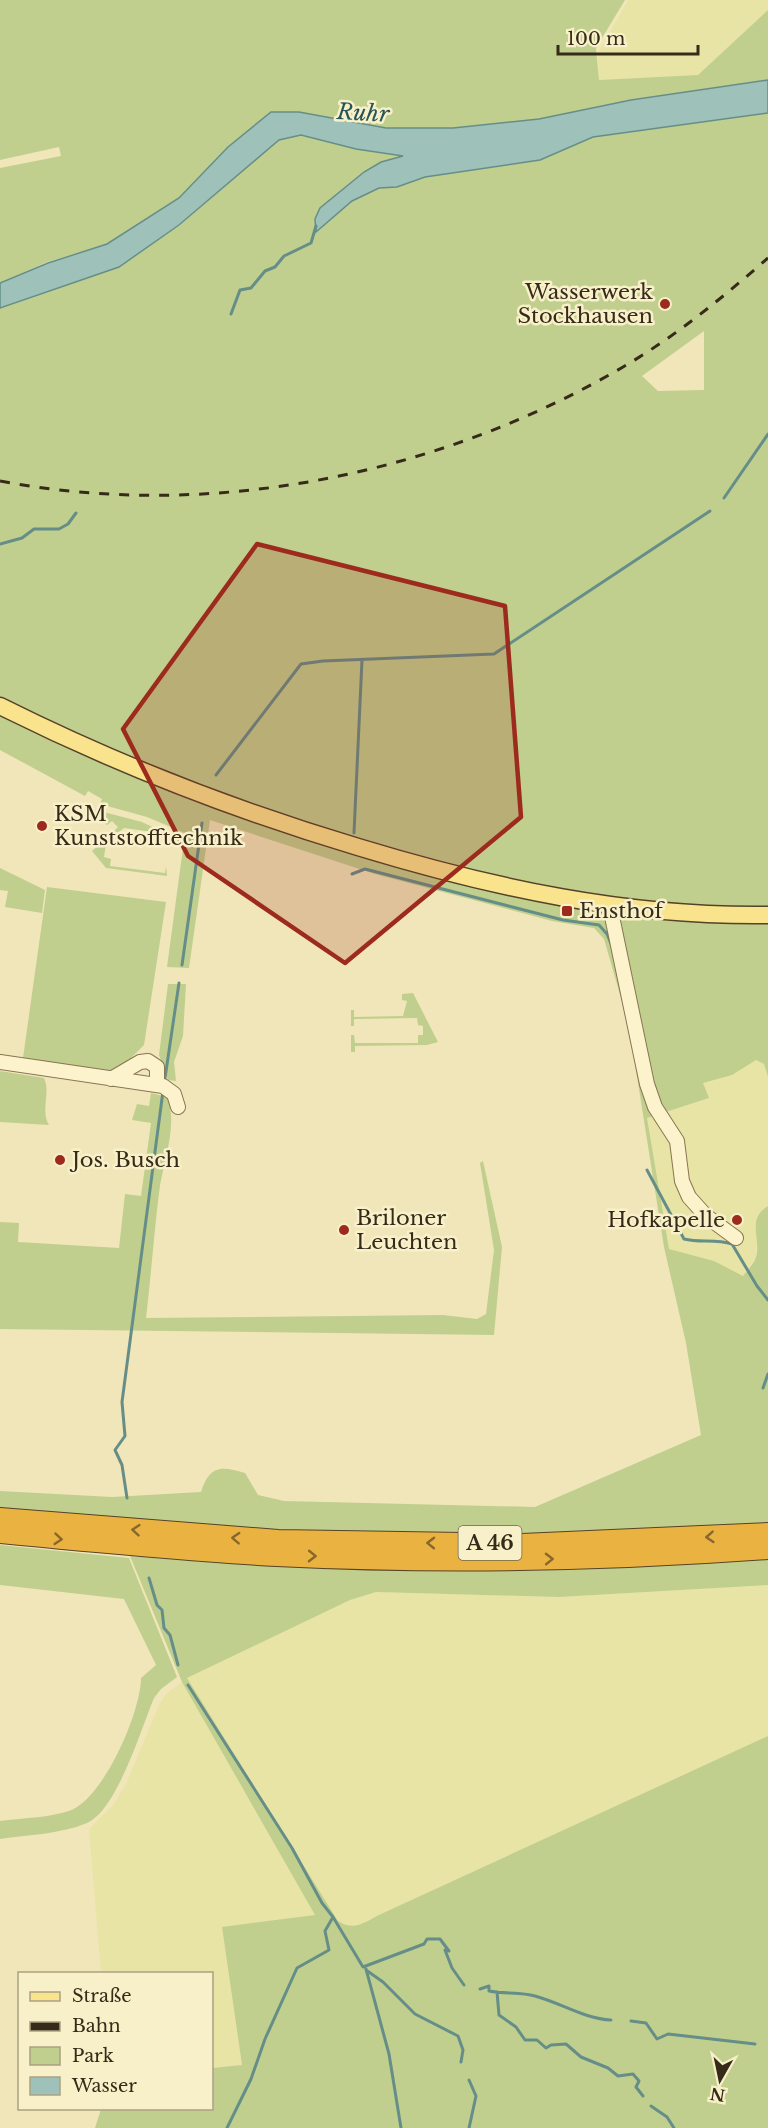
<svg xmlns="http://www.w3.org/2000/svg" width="768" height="2128" font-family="'Libre Baskerville',serif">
<rect width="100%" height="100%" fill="#f1e6b9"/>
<!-- farmland -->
<path fill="#e7e4a6" d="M628 0H768V10L698 75 599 80 598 53Z
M756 1059 764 1064 768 1077V1206L762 1210 755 1259 743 1276 714 1261 668 1249 647 1118 709 1098 703 1083 732 1075Z
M768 1585V1736L381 1914 356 1927H348L338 1921 187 1678 350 1600 376 1592 559 1597Z
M182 1682 315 1915 222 1928 242 2065 212 2068V1974L101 1973 89 1829 113 1805 126 1784 159 1705 166 1694Z"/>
<!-- green -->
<path fill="#c0cf8d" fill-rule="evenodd" d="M0 0H625L596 48 599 80 698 75 768 10V80L631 100 539 119 453 128H386L299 112 228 147 179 198 107 244 47 262 0 283V168L61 156 59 147 0 160Z
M768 113V1077L764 1064 756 1060 732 1075 703 1083 709 1098 647 1118 669 1249 714 1261 743 1276C747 1271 752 1265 755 1260 763 1240 745 1220 768 1206V1524C671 1530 574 1534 477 1535 318 1538 158 1525 0 1510V1491L112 1497 201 1492C210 1465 221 1466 245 1473L258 1495 284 1501 535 1507 701 1435 686 1343 664 1247 629 1026 604 939 594 928 552 921 375 874 210 820 189 968 167 967 185 833 147 817 100 804 102 799 88 791 85 796 0 750V711L137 775 213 805 419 870 553 904 688 919 764 921 765 910 694 909 613 902 611 899 557 888 527 887 452 870 259 810 137 763 0 701V308L119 267 180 225 279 140 301 135 356 149 404 156 381 162 364 172 320 208 315 219 316 231 352 201 379 188 397 187 425 177 540 160 593 137ZM704 331V390L658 391 642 376Z
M92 809 142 822 167 834 124 828 114 836 112 833 118 827 112 821 107 825 90 812Z
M109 836 113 845 106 844 104 857 111 859 110 866 165 873 166 866 167 876 106 868 92 851Z
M0 868 45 890 42 913 5 907 8 891 0 890Z
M47 887 166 902 144 1045 125 1064 113 1071 23 1058Z
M168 984H186L183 1036 174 1062 176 1081 168 1080 159 1055Z
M413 993 438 1042 427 1045 355 1046V1052H351V1035H354L355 1043H418V1035H423V1026L418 1025 417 1018 354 1019V1026H351V1010H354V1017L403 1016 407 1001 402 1000V994Z
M0 1071 44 1078C51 1092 40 1111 49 1125L0 1122Z
M151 1093 167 1097C179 1125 162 1164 159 1193 154 1234 151 1276 146 1318L443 1315 477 1319 486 1314 494 1250 480 1163 483 1161 502 1247 494 1335 0 1329V1222L19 1223 18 1242 119 1248 125 1194 141 1196 151 1123 132 1120 137 1104 149 1106Z
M0 1545 129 1558 177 1677 161 1689 154 1698C141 1729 117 1810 87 1823 61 1834 28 1835 0 1839V1821C22 1818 48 1818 69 1811 103 1800 141 1712 141 1678L156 1665 124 1599 0 1585Z
M130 1556C341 1574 557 1577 768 1558V1585L559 1597 376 1592 350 1600 187 1678 338 1921C355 1932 364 1922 381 1914L768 1736V2128H95L101 2109 212 2108V2068L242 2065 222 1927 315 1915 182 1682Z"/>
<!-- water -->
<path fill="#9ec1ba" stroke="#668e89" stroke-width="1.5" d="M768 80V113L593 137 540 160 425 177 397 187 379 188 352 201 316 232 315 219 320 208 364 172 381 162 403 156 356 149 301 135 279 140 179 225 119 267 0 308V283L48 263 107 244 179 198 228 147 271 112H299L386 128H453L539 119 631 100Z"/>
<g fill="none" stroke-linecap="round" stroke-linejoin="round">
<!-- stream -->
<path stroke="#668e89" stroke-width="3" d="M231 314 240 290 251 288 265 271 275 267 284 256 311 243 316 226
M724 498 768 434
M0 544 22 538 34 529H59L68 524 76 513
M216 775 301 664 323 661 494 654 710 511
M354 833 362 660
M352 874 365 869 563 920 599 925 607 934 612 946
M182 965 202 823
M165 1078 179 983
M647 1170 684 1239C700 1243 715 1239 732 1244L757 1286 768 1300
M763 1388 768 1374
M127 1498 122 1465 115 1450 125 1436 122 1402 163 1091
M149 1578 157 1605 162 1610 164 1628 170 1635 178 1665
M188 1685 292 1848 322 1903 333 1917 325 1931 329 1950 297 1968 265 2039 251 2079 227 2128
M333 1917 363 1967 424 1944 427 1939H440L449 1951 445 1950 452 1968 464 1985
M366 1969 389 2054 401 2128
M366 1970 383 1982 415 2014 458 2036 463 2050 461 2062
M480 1989 489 1986V1991C505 1994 521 1992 535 1996 561 2003 585 2019 611 2020
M497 1992 499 2015 516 2027 525 2040H537L546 2048 551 2045 566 2044 581 2057 608 2068 618 2076 633 2074 639 2081 636 2087 643 2096
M631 2021 646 2023 657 2039 668 2034 755 2044
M651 2106 667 2117 674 2128
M469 2128 476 2096 469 2080"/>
<!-- minor casing -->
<g stroke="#887553" stroke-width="16">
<path id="minor" d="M610 907 647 1084 655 1107 677 1141 682 1181 689 1197 706 1216 736 1238
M0 1062 163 1086 174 1094 178 1107
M111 1079 140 1062 148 1061 157 1067V1085"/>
</g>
<!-- major casing -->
<g stroke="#554228" stroke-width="19">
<path id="major" d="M0 706C116 764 234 810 358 847 493 888 627 917 768 915"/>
</g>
<!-- highway casing -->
<g stroke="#554228" stroke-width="22">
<path id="highway" d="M0 1518 278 1540 522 1544 768 1533
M0 1533C92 1542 184 1551 277 1556 440 1564 605 1561 768 1549"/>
</g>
<!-- minor -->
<use href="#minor" stroke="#fcf3cc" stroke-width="14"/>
<!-- major -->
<use href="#major" stroke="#f9e38c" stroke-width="16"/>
<!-- highway -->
<use href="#highway" stroke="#eab240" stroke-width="20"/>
<!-- rail -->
<path stroke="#362a19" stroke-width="3" stroke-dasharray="10 10" stroke-linecap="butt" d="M0 481C212 521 438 475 623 367 676 336 722 298 768 258"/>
</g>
<!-- one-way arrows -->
<defs><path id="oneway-chevron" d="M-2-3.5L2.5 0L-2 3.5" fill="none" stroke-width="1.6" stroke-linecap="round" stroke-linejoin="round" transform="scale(1.5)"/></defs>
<g stroke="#87672b">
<use href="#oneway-chevron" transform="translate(136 1530) rotate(-175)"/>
<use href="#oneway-chevron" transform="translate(710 1537) rotate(176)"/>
<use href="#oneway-chevron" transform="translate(236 1538) rotate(-177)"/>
<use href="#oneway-chevron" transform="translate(58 1539) rotate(5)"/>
<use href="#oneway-chevron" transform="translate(431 1543) rotate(-179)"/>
<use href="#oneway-chevron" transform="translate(312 1556) rotate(1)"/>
<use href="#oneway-chevron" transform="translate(549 1559) rotate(-1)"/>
</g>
<!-- marked area -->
<path fill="#9c2b1e" fill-opacity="0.2" stroke="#9c2b1e" stroke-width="4.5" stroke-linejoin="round" d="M257 544 505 606 521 817 345 963 188 856 123 729Z"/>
<!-- markers -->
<g fill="#9c2b1e" stroke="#f8f0c9" stroke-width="2">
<circle cx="665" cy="304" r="6"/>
<circle cx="42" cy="826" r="6"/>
<rect x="561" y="905" width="12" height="12" rx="3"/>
<circle cx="60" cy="1160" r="6"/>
<circle cx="737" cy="1220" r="6"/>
<circle cx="344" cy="1230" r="6"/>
</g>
<g text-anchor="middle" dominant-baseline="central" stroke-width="5" stroke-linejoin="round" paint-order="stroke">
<!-- shield labels -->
<rect fill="#f8f0c9" stroke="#70654e" stroke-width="1.5" x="458.5" y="1526" width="63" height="34" rx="4.5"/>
<g font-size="20" font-weight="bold" fill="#362a19">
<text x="490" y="1543">A 46</text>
</g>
<!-- poi labels -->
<g font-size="21" fill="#362a19" stroke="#f8f0c9" text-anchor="start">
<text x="653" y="292" text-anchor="end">Wasserwerk<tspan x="653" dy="24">Stockhausen</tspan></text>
<text x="54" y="814">KSM<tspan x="54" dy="24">Kunststofftechnik</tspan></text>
<text x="579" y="911">Ensthof</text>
<text x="72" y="1160">Jos. Busch</text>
<text x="356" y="1218">Briloner<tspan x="356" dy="24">Leuchten</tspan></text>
<text x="725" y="1220" text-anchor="end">Hofkapelle</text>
</g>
<!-- water labels -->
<g font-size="22" font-style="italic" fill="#275557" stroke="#f8f0c9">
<text transform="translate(363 113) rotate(3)">Ruhr</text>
</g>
</g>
<!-- legend -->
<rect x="18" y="1972" width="195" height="138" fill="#f8f0c9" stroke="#aaa183" stroke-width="1.5"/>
<rect x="30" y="1992" width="30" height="9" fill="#f9e38c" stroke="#aaa183" stroke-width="1.5"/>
<text x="72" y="2002" font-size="18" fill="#362a19">Straße</text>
<rect x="30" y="2022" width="30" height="9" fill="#362a19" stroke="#aaa183" stroke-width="1.5"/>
<text x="72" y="2032" font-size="18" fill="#362a19">Bahn</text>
<rect x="30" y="2047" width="30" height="18" fill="#c0cf8d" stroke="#aaa183" stroke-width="1.5"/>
<text x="72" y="2062" font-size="18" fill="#362a19">Park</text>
<rect x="30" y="2077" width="30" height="18" fill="#9ec1ba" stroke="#aaa183" stroke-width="1.5"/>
<text x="72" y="2092" font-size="18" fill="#362a19">Wasser</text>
<!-- north arrow -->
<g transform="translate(720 2080) rotate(189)" stroke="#f8f0c9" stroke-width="4.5" paint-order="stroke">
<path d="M0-4.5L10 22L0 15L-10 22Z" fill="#362a19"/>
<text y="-9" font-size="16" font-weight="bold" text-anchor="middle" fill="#362a19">N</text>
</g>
<!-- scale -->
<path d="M558 45v9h140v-9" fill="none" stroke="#362a19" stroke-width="3"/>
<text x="567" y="45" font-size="18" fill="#362a19" stroke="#f8f0c9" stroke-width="4.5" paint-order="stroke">100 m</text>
</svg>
